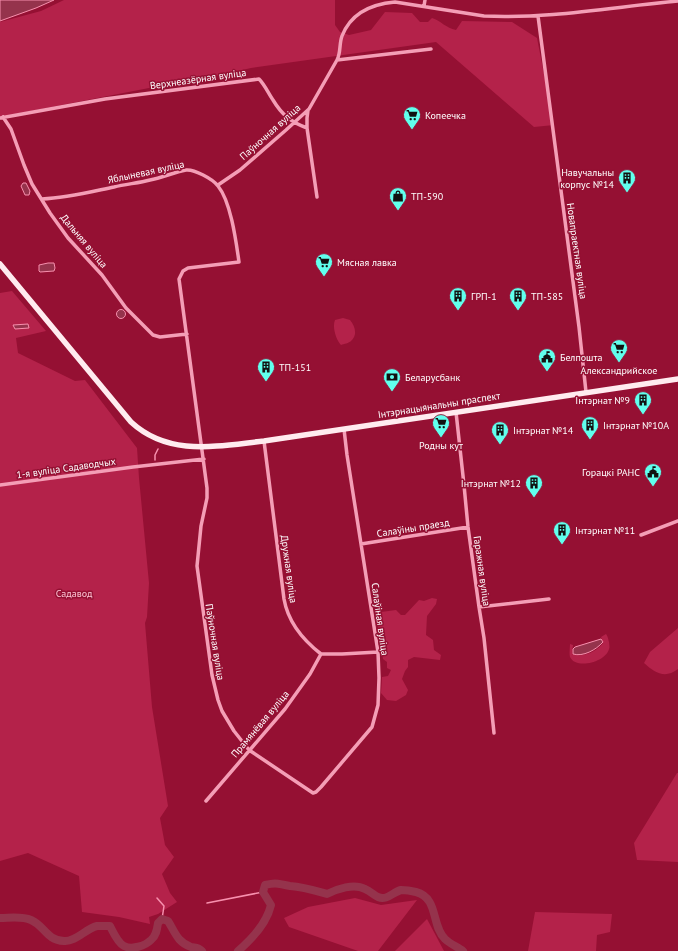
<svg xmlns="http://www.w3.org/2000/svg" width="678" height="951" font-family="'PT Sans',sans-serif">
<rect width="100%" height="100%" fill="#951033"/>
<!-- green -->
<path fill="#b4224a" d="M64 0H335V25L340 32 349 35 371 30 385 12 412 13 420 22H428L432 18C441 21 446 28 456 30L462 21 512 22 537 38 554 125 534 127 436 42 251 68 225 74 149 88 0 117V22L41 11Z
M12 291 46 331 16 338 18 353 75 381 85 380 137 448 139 478 149 583 147 617 145 623 152 707 168 806 160 818 165 845 174 857 162 874 170 893 177 902 158 914 149 917 150 924 119 917 82 912 79 876 28 853 0 861V293Z
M343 318 350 320C355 326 358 335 351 341 349 343 344 344 341 345 336 340 332 327 335 320Z
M432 598 437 599 436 604 427 616 426 635 433 640 434 650 441 655 440 660 414 657 408 660V667L405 671 402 679 408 690 406 695 396 701 387 700 381 693 382 677 388 676 391 670 387 668V662L383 659 376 615 381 612 396 610 401 615H405L419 600 424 601Z
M678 628V669C665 679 655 673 644 663L650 652Z
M606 634C608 637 608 638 609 642 609 644 610 647 609 649 606 662 576 670 570 657 569 653 570 648 570 644L573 645 572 654C583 658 596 652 603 643L601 637Z
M677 773H678V862L637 860 634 843Z
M355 898 381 905 417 900 378 951H358L289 927 284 918 308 907Z
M535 912 612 914 610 932 597 935 596 951H528Z
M427 919 444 951H395Z"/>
<!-- water -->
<path fill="#95334c" stroke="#f790ae" d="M0 0H54L36 8 0 21Z
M23 183H26L30 191 29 195H25L21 186Z
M48 263H54L55 268 54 271 40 272 39 271V265Z
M116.5 314a4.5 4.5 0 1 1 9 0a4.5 4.5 0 1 1-9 0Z
M28 324 29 328 15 329 13 325Z
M601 639 603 642C596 650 583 657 573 654V649L575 647Z"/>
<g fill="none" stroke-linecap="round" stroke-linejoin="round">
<!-- stream -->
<path stroke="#f790ae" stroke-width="1.5" d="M155 460V455L158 449
M157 898 164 906 162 919
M207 903 263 892"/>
<!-- river -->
<path stroke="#95334c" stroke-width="8" d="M0 918C10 918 22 916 31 920 45 926 46 940 64 941 76 942 85 929 97 926 101 926 106 926 110 926 113 932 118 943 124 946 132 950 145 946 151 940 156 936 157 930 158 923L162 919 168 921C175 932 177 942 191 947 196 948 198 947 202 951
M238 951C252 939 267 922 271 905L263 892 265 885C278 882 277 884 290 886 304 887 313 890 327 894 337 889 354 883 365 889 370 891 374 895 378 897 387 901 393 892 401 890 405 890 412 891 416 892 439 898 431 926 445 939 450 944 458 947 463 951"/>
<!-- minor -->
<path stroke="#f49eb6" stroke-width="3.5" d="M424 6 425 0
M538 16 579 327 586 392
M337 60C341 53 339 44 342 36 351 13 372 4 395 2L484 16C549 19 613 7 678 1
M3 117 11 129 24 165 32 184 50 213 68 238 102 275 126 308 153 335 160 337 187 334
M0 118 105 99 259 79C265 85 268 93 273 100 282 115 291 122 307 128L317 197
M307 128V118L308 110
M218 185 240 170 286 130 309 109 337 60 431 49
M42 199C67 198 90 192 114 187 126 184 139 183 150 180 162 178 174 172 186 170 194 169 213 179 218 186 231 202 236 241 239 262L188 268 183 271 179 279 207 488V498L201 526 197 566 212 675 218 700 222 711 234 731 249 750 313 793 316 792 321 787 372 727 378 705 379 678 378 652 347 455 344 429
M456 412 464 485 468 527 479 607 484 638 494 733
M264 441 284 599C288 622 303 640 321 654H342L378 652
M0 485 133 467 204 459
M641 535 678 521
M361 544 468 527
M479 607 549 599
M206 801 285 709 310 674 321 654"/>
<!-- primary -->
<path stroke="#ffebef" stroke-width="5.5" d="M0 264 131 422C169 457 217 446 264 441L678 379"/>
</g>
<!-- icons -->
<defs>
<g id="supermarket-pin" transform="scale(0.9)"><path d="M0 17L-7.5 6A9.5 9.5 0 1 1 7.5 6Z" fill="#61ffed" stroke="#951033"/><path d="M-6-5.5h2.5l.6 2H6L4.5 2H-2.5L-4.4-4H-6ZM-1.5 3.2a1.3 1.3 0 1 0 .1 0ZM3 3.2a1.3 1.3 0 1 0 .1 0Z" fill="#111"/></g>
<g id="building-pin" transform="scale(0.9)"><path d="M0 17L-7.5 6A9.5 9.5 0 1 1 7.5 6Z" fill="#61ffed" stroke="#951033"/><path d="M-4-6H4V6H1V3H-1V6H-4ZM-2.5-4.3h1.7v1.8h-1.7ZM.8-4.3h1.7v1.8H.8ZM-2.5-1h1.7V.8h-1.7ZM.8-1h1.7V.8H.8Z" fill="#111"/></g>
<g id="shop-pin" transform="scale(0.9)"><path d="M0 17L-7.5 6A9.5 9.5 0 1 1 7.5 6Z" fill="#61ffed" stroke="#951033"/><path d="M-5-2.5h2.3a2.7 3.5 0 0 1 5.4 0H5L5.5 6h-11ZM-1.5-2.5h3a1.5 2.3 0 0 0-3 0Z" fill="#111"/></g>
<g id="civic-pin" transform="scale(0.9)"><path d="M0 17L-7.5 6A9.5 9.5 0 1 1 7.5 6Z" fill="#61ffed" stroke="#951033"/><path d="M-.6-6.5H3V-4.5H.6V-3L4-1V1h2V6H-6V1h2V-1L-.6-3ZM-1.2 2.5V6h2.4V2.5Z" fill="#111"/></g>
<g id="bank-pin" transform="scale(0.9)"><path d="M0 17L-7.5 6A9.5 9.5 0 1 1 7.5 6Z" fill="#61ffed" stroke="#951033"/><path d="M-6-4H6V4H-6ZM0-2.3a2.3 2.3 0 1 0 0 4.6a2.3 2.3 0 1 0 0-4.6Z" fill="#111"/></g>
</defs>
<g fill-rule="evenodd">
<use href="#supermarket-pin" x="412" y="115"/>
<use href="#building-pin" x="627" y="178"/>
<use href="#shop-pin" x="398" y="196"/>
<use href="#supermarket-pin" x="324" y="262"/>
<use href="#building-pin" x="458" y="296"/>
<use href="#building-pin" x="518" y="296"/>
<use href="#supermarket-pin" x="619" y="348"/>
<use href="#civic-pin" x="547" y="357"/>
<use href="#building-pin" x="266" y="367"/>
<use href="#bank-pin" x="392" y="377"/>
<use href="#building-pin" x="643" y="400"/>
<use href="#supermarket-pin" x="441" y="423"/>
<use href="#building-pin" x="590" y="425"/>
<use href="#building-pin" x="500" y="430"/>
<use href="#civic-pin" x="653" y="472"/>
<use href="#building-pin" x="534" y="483"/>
<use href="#building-pin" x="562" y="530"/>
</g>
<g text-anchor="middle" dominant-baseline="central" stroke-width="3" stroke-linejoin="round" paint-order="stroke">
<!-- street labels -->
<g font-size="10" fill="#fff" stroke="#951033">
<text transform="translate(198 79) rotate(-8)">Верхнеазёрная вуліца</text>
<text transform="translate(270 132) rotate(-42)">Паўночная вуліца</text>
<text transform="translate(146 172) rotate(-12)">Яблыневая вуліца</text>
<text transform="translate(84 241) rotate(50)">Дальняя вуліца</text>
<text transform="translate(577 251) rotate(82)">Новапраектная вуліца</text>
<text transform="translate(439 405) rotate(-9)">Інтэрнацыянальны праспект</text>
<text transform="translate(66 468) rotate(-8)">1-я вуліца Садаводчых</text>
<text transform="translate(413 528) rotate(-9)">Салаўіны праезд</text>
<text transform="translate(289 569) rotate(82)">Дружная вуліца</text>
<text transform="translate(482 571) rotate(82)">Гаражная вуліца</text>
<text transform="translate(380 619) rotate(82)">Салаўіная вуліца</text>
<text transform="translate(215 642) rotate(81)">Паўночная вуліца</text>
<text transform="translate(260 724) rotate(-50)">Прамянёвая вуліца</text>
</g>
<!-- poi labels -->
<g font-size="10" fill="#fff" stroke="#951033" text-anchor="start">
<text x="425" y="115">Копеечка</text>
<text x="614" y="172" text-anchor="end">Навучальны<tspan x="614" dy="12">корпус №14</tspan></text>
<text x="411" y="196">ТП-590</text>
<text x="337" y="262">Мясная лавка</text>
<text x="471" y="296">ГРП-1</text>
<text x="531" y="296">ТП-585</text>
<text x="560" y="357">Белпошта</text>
<text x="279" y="367">ТП-151</text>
<text x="619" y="370" text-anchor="middle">Александрийское</text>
<text x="405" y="377">Беларусбанк</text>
<text x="630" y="400" text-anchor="end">Інтэрнат №9</text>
<text x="603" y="425">Інтэрнат №10А</text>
<text x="513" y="430">Інтэрнат №14</text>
<text x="441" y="445" text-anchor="middle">Родны кут</text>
<text x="640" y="472" text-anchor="end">Горацкі РАНС</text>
<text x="521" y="483" text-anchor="end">Інтэрнат №12</text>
<text x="575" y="530">Інтэрнат №11</text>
</g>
<!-- park labels -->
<g font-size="10" fill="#fec6d6" stroke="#951033">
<text x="74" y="593">Садавод</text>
</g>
</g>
</svg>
